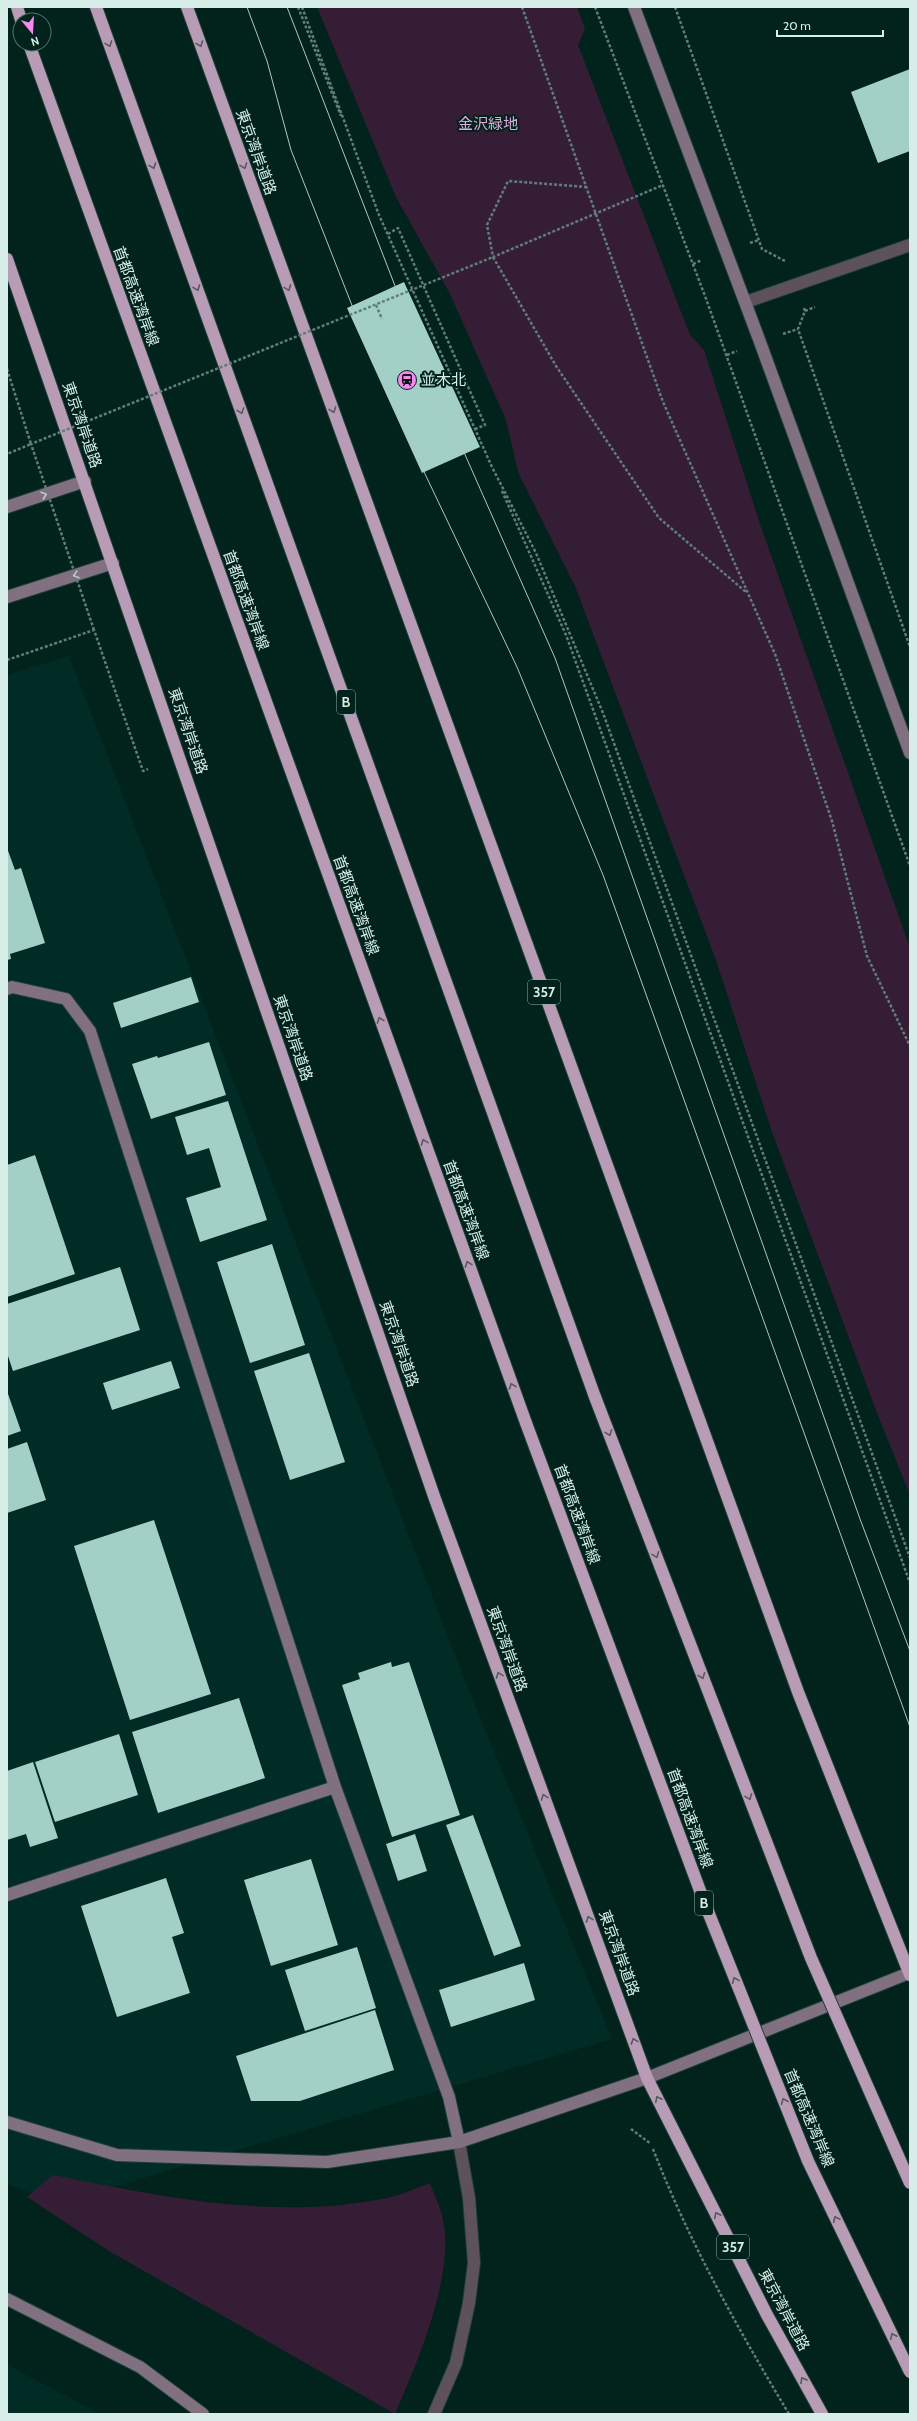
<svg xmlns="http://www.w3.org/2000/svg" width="917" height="2421" font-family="Cabin,'Noto Sans JP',sans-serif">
<rect width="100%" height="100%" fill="#02221c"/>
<!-- built -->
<path fill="#012c25" d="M69 656 464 1678 612 2039 59 2203 7 2184V675Z
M7 2365 101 2414H7Z"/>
<!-- green -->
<path fill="#351e35" d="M317 7H577L585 29 578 45 690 335 704 350 761 527 910 948V1495L877 1413 772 1132 716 960 575 586 518 472 506 420 450 294 396 197Z
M53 2175C162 2197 276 2221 387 2198 402 2195 416 2188 430 2183 434 2195 441 2208 443 2220 455 2275 417 2363 395 2414L109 2251 27 2197Z"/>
<!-- building -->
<path fill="#a3d0c6" d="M910 69V151L878 163 851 92Z
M404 282 480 447 422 473 347 308Z
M7 848 15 870 21 868 45 943 10 954 11 959 7 960Z
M191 977 199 1002 121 1028 113 1003Z
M209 1042 226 1095 151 1119 132 1064 157 1056 158 1058Z
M228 1101 267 1220 200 1242 186 1198 221 1187 209 1148 187 1155 175 1117Z
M35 1155 75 1274 7 1297V1165Z
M272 1244 305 1345 250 1363 217 1262Z
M120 1267 140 1330 13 1371 7 1353V1304Z
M309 1353 345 1462 290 1480 254 1371Z
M171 1361 180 1388 112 1410 103 1383Z
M7 1391 21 1431 7 1436Z
M27 1442 46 1500 7 1513V1449Z
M154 1520 211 1694 130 1720 74 1546Z
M391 1662 392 1667 409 1662 460 1815 392 1837 342 1685 360 1679 358 1673Z
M239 1698 265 1778 158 1813 132 1732Z
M119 1734 138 1795 55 1822 35 1762Z
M33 1762 58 1838 30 1847 26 1834 7 1840V1771Z
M473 1815 521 1946 494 1956 446 1825Z
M415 1834 427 1871 398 1881 386 1844Z
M311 1859 338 1945 271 1966 244 1880Z
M166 1878 184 1933 172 1937 190 1993 117 2017 81 1906Z
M357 1947 376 2008 305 2031 285 1970Z
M524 1963 535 2000 451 2027 439 1990Z
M375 2010 394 2070 300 2101H251L236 2056Z"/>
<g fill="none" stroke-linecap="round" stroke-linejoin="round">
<!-- street casing -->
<g stroke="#203e39" stroke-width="14">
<path id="street" d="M746 302 910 245
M434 2414 456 2363 469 2303 474 2263 469 2198 459 2142"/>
</g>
<!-- secondary casing -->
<g stroke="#203e39" stroke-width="14">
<path id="secondary" d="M634 7 760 342 910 753
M7 507 85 481
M7 597 113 563
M7 989 12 987 66 999 90 1031 335 1787 449 2097 459 2142
M7 1895 335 1787
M7 2122 117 2155 327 2162 459 2142 647 2078 909 1973
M7 2299 140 2367 203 2414"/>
</g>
<!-- highway casing -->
<g stroke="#203e39" stroke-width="14">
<path id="highway" d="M17 7 21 20
M96 7 595 1397
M187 7 798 1692 910 1975
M29 44 526 1423
M7 259 435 1499 647 2078 767 2315 822 2414"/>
</g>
<!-- path -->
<path stroke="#617d77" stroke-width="2.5" stroke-dasharray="3 2" stroke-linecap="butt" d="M298 7 341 116
M302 7 379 215 492 467 536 553 603 713 910 1558
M522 7 663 402 775 654 832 821 867 956 910 1046
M595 7 705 296 910 866
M675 7 762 249 785 261
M587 187 508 181 487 225 493 257 663 185
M388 234 398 228 485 425 475 429
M750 243 759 240
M493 257 556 366 659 518 746 592
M693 264 702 260
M376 305 382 319
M804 308 805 311 798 329 910 647
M805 311 815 307
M783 334 798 329
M727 355 737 351
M7 369 31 444 7 454
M502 491 566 635 910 1583
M7 660 94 630 143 771 148 769
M631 2129 651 2144
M653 2149C689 2242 738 2329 789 2414"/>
<!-- street -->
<use href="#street" stroke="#5d515c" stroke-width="12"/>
<!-- secondary -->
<use href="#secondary" stroke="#817080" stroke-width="12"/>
<!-- highway -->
<use href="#highway" stroke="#b89cb6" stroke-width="12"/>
<!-- tram -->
<path stroke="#afc7c2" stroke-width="1" d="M247 7 267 61 291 150 386 392 517 667 603 875 910 1727
M287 7 428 371 555 658 860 1519 910 1651"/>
<!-- highway-bridge casing -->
<g stroke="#203e39" stroke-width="14" stroke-linecap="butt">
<path id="highway-bridge" d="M595 1397 811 1958 910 2183
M526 1423 705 1904 808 2161 910 2372"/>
</g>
<!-- path-bridge -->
<path stroke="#617d77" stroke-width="2.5" stroke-dasharray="3 2" stroke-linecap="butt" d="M94 630 31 444 493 257"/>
<!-- highway-bridge -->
<use href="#highway-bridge" stroke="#b89cb6" stroke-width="12"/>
</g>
<!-- one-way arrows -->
<defs><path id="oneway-chevron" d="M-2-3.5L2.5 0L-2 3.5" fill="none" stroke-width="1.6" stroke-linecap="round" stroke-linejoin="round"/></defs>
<g stroke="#545961">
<use href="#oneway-chevron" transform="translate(109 44) rotate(70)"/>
<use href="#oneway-chevron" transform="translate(200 44) rotate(70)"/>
<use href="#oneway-chevron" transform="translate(153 166) rotate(70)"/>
<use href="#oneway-chevron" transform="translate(244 166) rotate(70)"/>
<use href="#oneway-chevron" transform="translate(197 288) rotate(70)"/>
<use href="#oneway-chevron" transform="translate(288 288) rotate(70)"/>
<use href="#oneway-chevron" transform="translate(333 410) rotate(70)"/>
<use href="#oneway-chevron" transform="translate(241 411) rotate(70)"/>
<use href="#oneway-chevron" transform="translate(380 1020) rotate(-110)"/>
<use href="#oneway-chevron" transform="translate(424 1142) rotate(-110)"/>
<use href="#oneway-chevron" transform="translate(468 1264) rotate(-110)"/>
<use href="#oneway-chevron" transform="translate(512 1386) rotate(-110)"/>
<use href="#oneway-chevron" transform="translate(609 1433) rotate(69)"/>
<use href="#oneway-chevron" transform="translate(656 1555) rotate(69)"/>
<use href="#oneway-chevron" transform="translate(499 1675) rotate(-110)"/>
<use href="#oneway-chevron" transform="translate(702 1676) rotate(69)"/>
<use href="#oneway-chevron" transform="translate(544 1797) rotate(-110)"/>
<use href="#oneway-chevron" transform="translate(749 1797) rotate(69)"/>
<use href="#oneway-chevron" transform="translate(589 1919) rotate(-110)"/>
<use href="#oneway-chevron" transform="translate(735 1980) rotate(-112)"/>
<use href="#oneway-chevron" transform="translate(634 2041) rotate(-110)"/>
<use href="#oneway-chevron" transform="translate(658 2099) rotate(-117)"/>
<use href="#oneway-chevron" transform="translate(784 2101) rotate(-112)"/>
<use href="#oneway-chevron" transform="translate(717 2215) rotate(-117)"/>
<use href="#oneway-chevron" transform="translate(836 2219) rotate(-116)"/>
<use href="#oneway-chevron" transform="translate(893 2336) rotate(-116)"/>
<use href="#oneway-chevron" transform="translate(803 2380) rotate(-119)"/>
</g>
<g stroke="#bdc8c9">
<use href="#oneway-chevron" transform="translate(44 495) rotate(-18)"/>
<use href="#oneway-chevron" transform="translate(76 575) rotate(162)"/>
</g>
<!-- icons -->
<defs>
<g id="station-disc" transform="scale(1)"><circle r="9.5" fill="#f389f1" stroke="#02221c"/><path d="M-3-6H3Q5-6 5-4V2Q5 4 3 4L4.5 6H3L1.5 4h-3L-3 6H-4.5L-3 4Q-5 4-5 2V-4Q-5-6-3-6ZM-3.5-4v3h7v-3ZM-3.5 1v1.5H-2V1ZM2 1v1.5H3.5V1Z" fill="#111"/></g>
</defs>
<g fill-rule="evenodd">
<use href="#station-disc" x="407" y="380"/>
</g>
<g text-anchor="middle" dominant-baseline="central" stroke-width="4" stroke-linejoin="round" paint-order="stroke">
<!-- shield labels -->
<g fill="#02221c" stroke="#97b0ab" stroke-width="1">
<rect x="337" y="690" width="18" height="24" rx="3"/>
<rect x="528" y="980" width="32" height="24" rx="3"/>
<rect x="695" y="1891" width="18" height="24" rx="3"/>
<rect x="717" y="2235" width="32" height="24" rx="3"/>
</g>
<g font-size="14" font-weight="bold" fill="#d7ede8">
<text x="346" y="702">B</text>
<text x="544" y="992">357</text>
<text x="704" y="1903">B</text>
<text x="733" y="2247">357</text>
</g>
<!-- park labels -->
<g font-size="15" fill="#dfa9dc" stroke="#02221c">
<text x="488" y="124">金沢緑地</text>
</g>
<!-- street labels -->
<g font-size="15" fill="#d7ede8" stroke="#02221c">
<text transform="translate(256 152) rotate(70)">東京湾岸道路</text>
<text transform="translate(136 296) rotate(70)">首都高速湾岸線</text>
<text transform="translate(82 425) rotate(71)">東京湾岸道路</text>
<text transform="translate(246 600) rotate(70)">首都高速湾岸線</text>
<text transform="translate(188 731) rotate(71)">東京湾岸道路</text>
<text transform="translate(356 905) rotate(70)">首都高速湾岸線</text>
<text transform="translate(293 1038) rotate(71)">東京湾岸道路</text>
<text transform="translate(466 1210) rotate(70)">首都高速湾岸線</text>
<text transform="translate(399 1344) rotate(71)">東京湾岸道路</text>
<text transform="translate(577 1514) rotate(70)">首都高速湾岸線</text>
<text transform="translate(507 1649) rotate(70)">東京湾岸道路</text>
<text transform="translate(690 1818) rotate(70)">首都高速湾岸線</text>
<text transform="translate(619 1953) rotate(70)">東京湾岸道路</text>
<text transform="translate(809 2118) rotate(67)">首都高速湾岸線</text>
<text transform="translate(784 2310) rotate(62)">東京湾岸道路</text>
</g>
<!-- poi labels -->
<g font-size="15" fill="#d7ede8" stroke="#02221c" text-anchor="start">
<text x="421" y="380">並木北</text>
</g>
</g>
<!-- border -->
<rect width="917" height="2421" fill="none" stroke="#d7ede8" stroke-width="16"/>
<!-- north arrow -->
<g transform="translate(32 32) rotate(162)"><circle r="19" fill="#02221c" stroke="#57736e"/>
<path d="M0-3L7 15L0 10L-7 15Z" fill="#f389f1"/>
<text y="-6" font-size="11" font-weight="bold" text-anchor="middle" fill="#d7ede8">N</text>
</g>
<!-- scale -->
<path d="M777 30v6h106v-6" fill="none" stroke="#d7ede8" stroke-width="2"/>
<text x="783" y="30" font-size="12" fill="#d7ede8" stroke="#02221c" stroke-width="3" paint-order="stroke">20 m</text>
</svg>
